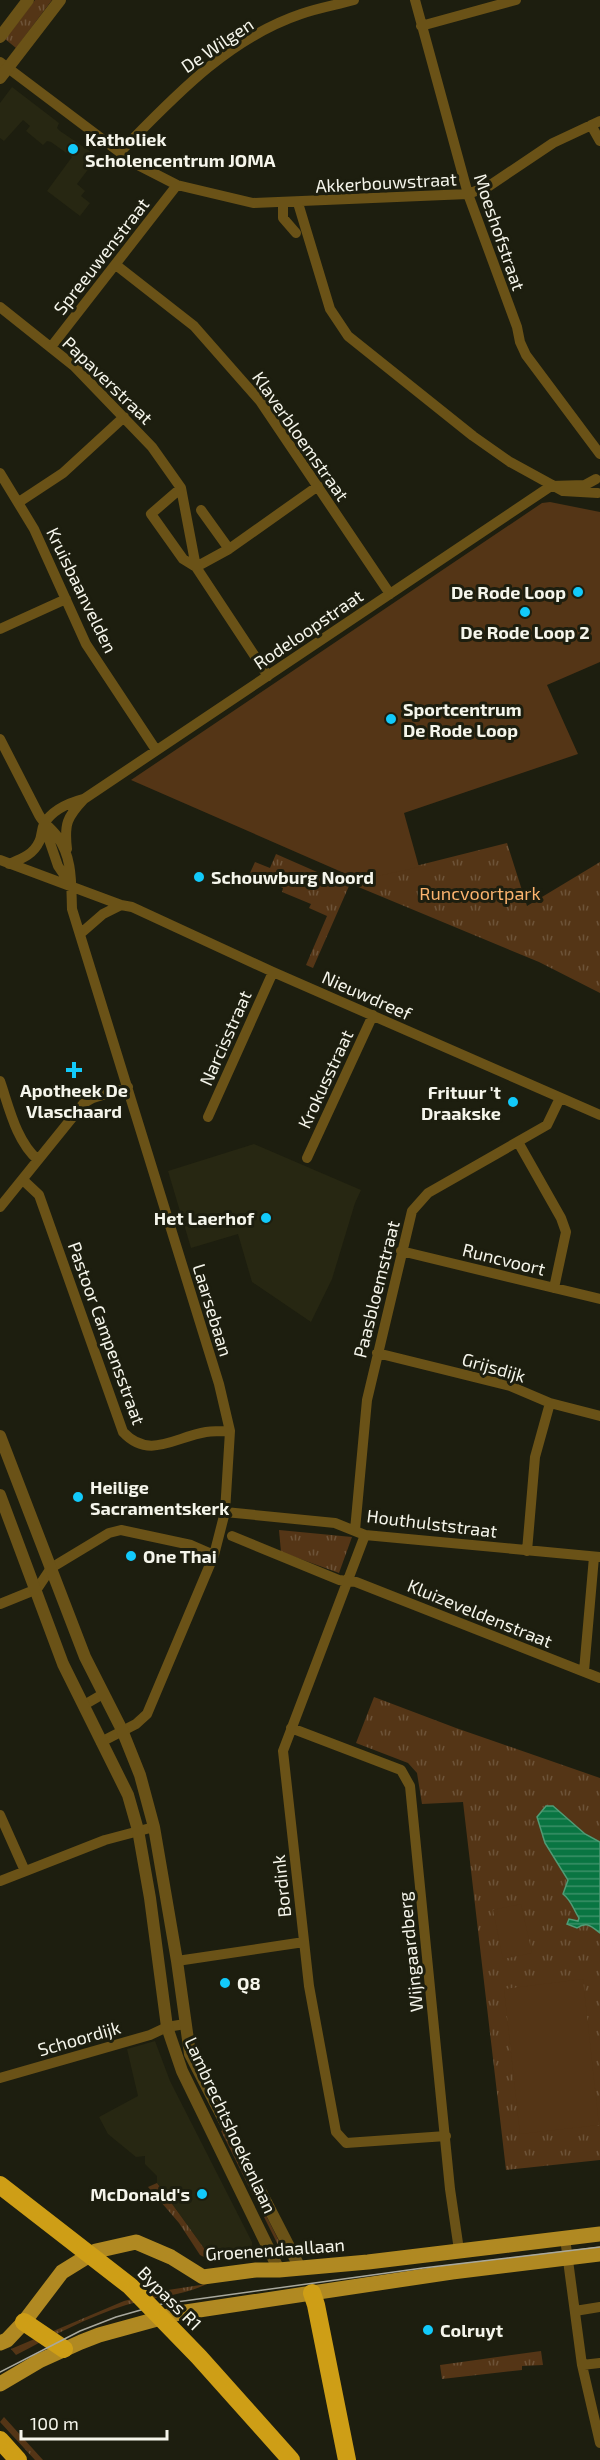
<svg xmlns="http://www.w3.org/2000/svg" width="600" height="2460" font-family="'Exo 2',sans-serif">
<defs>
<pattern id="grass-tufts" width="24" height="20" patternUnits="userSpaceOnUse" patternTransform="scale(1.5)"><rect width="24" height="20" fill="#543516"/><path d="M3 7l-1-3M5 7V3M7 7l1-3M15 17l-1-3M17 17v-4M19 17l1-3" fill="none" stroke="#6d5338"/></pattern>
<pattern id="water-rules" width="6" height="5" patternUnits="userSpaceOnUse" patternTransform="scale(1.5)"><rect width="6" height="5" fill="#097542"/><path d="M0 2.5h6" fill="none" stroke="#3a9067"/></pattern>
</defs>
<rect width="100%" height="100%" fill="#1d1e0f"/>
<!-- built -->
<path fill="#272712" d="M12 87 59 123 57 128 60 131 94 154 96 153 99 155 77 184 85 191 81 196 90 203 80 216 47 191 72 157 51 142 47 141 43 145 26 131 30 126 23 120 4 141 0 138V103Z
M254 1144 361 1190 355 1203 332 1279 311 1322 252 1282 238 1234 191 1248 168 1171Z
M155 2041 170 2081 252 2242V2248L247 2252 211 2258 157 2183V2176L145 2164V2156L136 2157 108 2134 99 2117 138 2096 127 2049Z"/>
<!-- grass -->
<path fill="url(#grass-tufts)" d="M35 0H52L16 48 5 39Z
M507 843 527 906 600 862V993L539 962 356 886 360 880Z
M276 854 349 886 313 968 306 965 327 916 309 908 311 904 282 892 283 888 250 873 255 862 270 868Z
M279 1530 352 1537 339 1573 281 1552Z
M374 1697 456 1728 600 1778V2160L506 2170 463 1802 422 1804 417 1773 408 1763 356 1743Z
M223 2130 281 2245H278L221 2131Z
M157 2183 211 2258H206L200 2255 179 2223 148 2187Z
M207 2284C182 2296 153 2297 126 2305 88 2317 52 2336 16 2355L11 2349 124 2301 168 2290Z
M541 2351 543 2365 522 2366V2370L442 2379 440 2365Z
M4 2417 43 2460H35L0 2422Z"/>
<!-- pitch -->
<path fill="#543516" d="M550 502 600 512V662L547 685 578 754 404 813 419 867 360 880 131 780 542 503Z
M521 1904 532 1953 503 1959 493 1910Z
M583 1979 599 2125 520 2134 504 1989Z"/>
<!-- water -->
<path fill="url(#water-rules)" stroke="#509b75" stroke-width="1.5" d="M546 1806H553L585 1834 600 1842V1933C591 1926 587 1921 577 1928L567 1924 569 1919 578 1921 579 1918C573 1909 572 1901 563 1894L568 1880 545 1843 537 1817Z"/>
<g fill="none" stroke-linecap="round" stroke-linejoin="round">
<!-- minor -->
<path stroke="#6a5217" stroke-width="10" d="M415 0 468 194 517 327 520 342 526 355 600 454
M421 26 516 0
M0 62 134 163 177 185 253 203 468 194 489 186 553 143 600 121
M591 125 600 141
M120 152C173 98 227 39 301 14 318 8 336 5 354 0
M283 203V218L296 233
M298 203 330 309 348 336 473 436 510 462 563 491 598 493
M116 265 194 326 260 401 390 594
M0 307 74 366 152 447 181 488 196 567 268 676
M51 347 177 185
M0 473 34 529 86 644 156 750
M181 488 151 514 183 559 196 567
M19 502 63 473 124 417
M201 510 229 549
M196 567 229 549 318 486
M0 629 66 599
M0 739 39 815C44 824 52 829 57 836 73 858 71 883 72 909L219 1384 230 1431 225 1512 214 1555 147 1714 136 1724 101 1742
M44 825 58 866 71 885
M67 849C64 824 67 817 84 799L551 486 585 485 596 479
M0 860 121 905 132 907 273 972 600 1115
M9 864C21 859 33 855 39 842 42 837 41 830 44 824 52 810 68 803 83 799
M80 934 103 914 121 905
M0 1081C9 1107 16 1141 38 1160
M208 1117 273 972
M518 1142 561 1218 566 1232 554 1288
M307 1158 373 1015
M23 1180 39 1195 123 1432C149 1460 175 1437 206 1432 214 1431 222 1431 230 1431
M0 1207 84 1103 93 1098 128 1087
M401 1251 600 1299
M377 1353 510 1386 550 1403 600 1416
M225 1512 335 1523 365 1535 600 1557
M355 1530 367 1400 412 1211 428 1193 547 1125 560 1098
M365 1535 283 1751 309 1986 336 2132 346 2143 446 2136
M232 1536 339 1580 356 1582 600 1678
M527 1551 535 1457 550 1403
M0 1604 37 1589 51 1568 109 1533 121 1530 191 1545 214 1555
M584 1671 594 1557
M84 1705 103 1694
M291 1728 401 1770 410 1786 450 2189 459 2250
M0 1815 25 1871
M0 1881 105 1840 154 1827
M177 1961 304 1942
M0 2078 150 2035 167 2027 185 2024
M565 2238 582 2365 600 2443
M575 2311 600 2307
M582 2365 600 2363"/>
<!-- tertiary -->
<path stroke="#6a5217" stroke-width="12" d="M0 37 28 0
M0 78 60 0
M0 1436 85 1657 122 1730 140 1775 154 1827 177 1961 190 2054 300 2268
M0 1495 63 1664 128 1795 138 1830 150 1898 167 2027 182 2071 279 2270"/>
<!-- primary -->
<path stroke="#b08922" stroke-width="15" d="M0 2343 7 2340 24 2322 62 2272 96 2251 136 2242 171 2257 203 2277 256 2270H279L368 2262 600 2234
M0 2384 39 2361 81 2342 99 2335 179 2313 452 2272 600 2254"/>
<!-- motorway -->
<path stroke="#ce9e16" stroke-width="18" d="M312 2293 316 2305 347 2460
M24 2322 64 2349
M0 2440 18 2460"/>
<!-- tram -->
<path stroke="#a8a89d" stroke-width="1.5" d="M0 2372 80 2331 116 2317 162 2304 423 2268 600 2247"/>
<!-- motorway-bridge -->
<path stroke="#ce9e16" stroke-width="18" d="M0 2185 130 2286 199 2357 291 2460"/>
</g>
<!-- markers -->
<g fill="#12cafb" stroke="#1d1e0f" stroke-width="2">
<circle cx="73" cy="149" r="6"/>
<circle cx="578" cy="592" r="6"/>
<circle cx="525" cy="612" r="6"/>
<circle cx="391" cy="719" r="6"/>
<circle cx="199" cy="877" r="6"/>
<path d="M71 1061h6v6h6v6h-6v6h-6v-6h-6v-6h6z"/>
<circle cx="513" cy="1102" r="6"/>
<circle cx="266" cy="1218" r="6"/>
<circle cx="78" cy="1497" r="6"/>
<circle cx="131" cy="1556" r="6"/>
<circle cx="225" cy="1983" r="6"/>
<circle cx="202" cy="2194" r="6"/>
<circle cx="428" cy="2330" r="6"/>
</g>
<g text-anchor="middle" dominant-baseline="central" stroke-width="6" stroke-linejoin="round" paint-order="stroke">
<!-- street labels -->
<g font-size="18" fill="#f5f5eb" stroke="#1d1e0f">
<text transform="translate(217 45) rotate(-34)">De Wilgen</text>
<text transform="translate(386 182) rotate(-3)">Akkerbouwstraat</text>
<text transform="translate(500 232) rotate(71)">Moeshofstraat</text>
<text transform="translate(101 256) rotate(-52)">Spreeuwenstraat</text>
<text transform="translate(108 380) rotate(44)">Papaverstraat</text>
<text transform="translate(301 436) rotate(55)">Klaverbloemstraat</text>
<text transform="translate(82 590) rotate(64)">Kruisbaanvelden</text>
<text transform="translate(308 629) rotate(-34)">Rodeloopstraat</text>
<text transform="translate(367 995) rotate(24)">Nieuwdreef</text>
<text transform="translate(225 1038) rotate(-66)">Narcisstraat</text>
<text transform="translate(325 1079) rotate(-65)">Krokusstraat</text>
<text transform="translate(504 1259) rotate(14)">Runcvoort</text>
<text transform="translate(376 1289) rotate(-76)">Paasbloemstraat</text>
<text transform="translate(213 1310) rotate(73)">Laarsebaan</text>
<text transform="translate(107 1333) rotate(70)">Pastoor Campensstraat</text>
<text transform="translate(494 1367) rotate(16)">Grijsdijk</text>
<text transform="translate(432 1523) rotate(7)">Houthulststraat</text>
<text transform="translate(480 1613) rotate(22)">Kluizeveldenstraat</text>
<text transform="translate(281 1886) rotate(-96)">Bordink</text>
<text transform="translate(410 1952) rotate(-96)">Wijngaardberg</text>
<text transform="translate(79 2038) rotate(-16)">Schoordijk</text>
<text transform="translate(231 2125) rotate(65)">Lambrechtshoekenlaan</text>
<text transform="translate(275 2249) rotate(-4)">Groenendaallaan</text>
<text transform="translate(170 2298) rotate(45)">Bypass R1</text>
</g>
<!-- poi labels -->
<g font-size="18" font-weight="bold" fill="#f5f5eb" stroke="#1d1e0f" text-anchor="start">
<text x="85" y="139">Katholiek<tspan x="85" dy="21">Scholencentrum JOMA</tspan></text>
<text x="566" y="592" text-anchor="end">De Rode Loop</text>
<text x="525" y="632" text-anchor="middle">De Rode Loop 2</text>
<text x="403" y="709">Sportcentrum<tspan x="403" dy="21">De Rode Loop</tspan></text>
<text x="211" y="877">Schouwburg Noord</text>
<text x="74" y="1090" text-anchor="middle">Apotheek De<tspan x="74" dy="21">Vlaschaard</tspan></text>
<text x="501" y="1092" text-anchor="end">Frituur 't<tspan x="501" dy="21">Draakske</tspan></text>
<text x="254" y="1218" text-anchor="end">Het Laerhof</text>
<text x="90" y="1487">Heilige<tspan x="90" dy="21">Sacramentskerk</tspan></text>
<text x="143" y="1556">One Thai</text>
<text x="237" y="1983">Q8</text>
<text x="190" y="2194" text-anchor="end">McDonald's</text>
<text x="440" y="2330">Colruyt</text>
</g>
<!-- park labels -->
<g font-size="18" fill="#fcb46f" stroke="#1d1e0f">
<text x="480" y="893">Runcvoortpark</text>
</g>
</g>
<!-- scale -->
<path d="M21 2430v9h146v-9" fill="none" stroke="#f5f5eb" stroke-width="3"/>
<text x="30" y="2430" font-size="18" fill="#f5f5eb" stroke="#1d1e0f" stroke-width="4.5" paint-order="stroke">100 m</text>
</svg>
